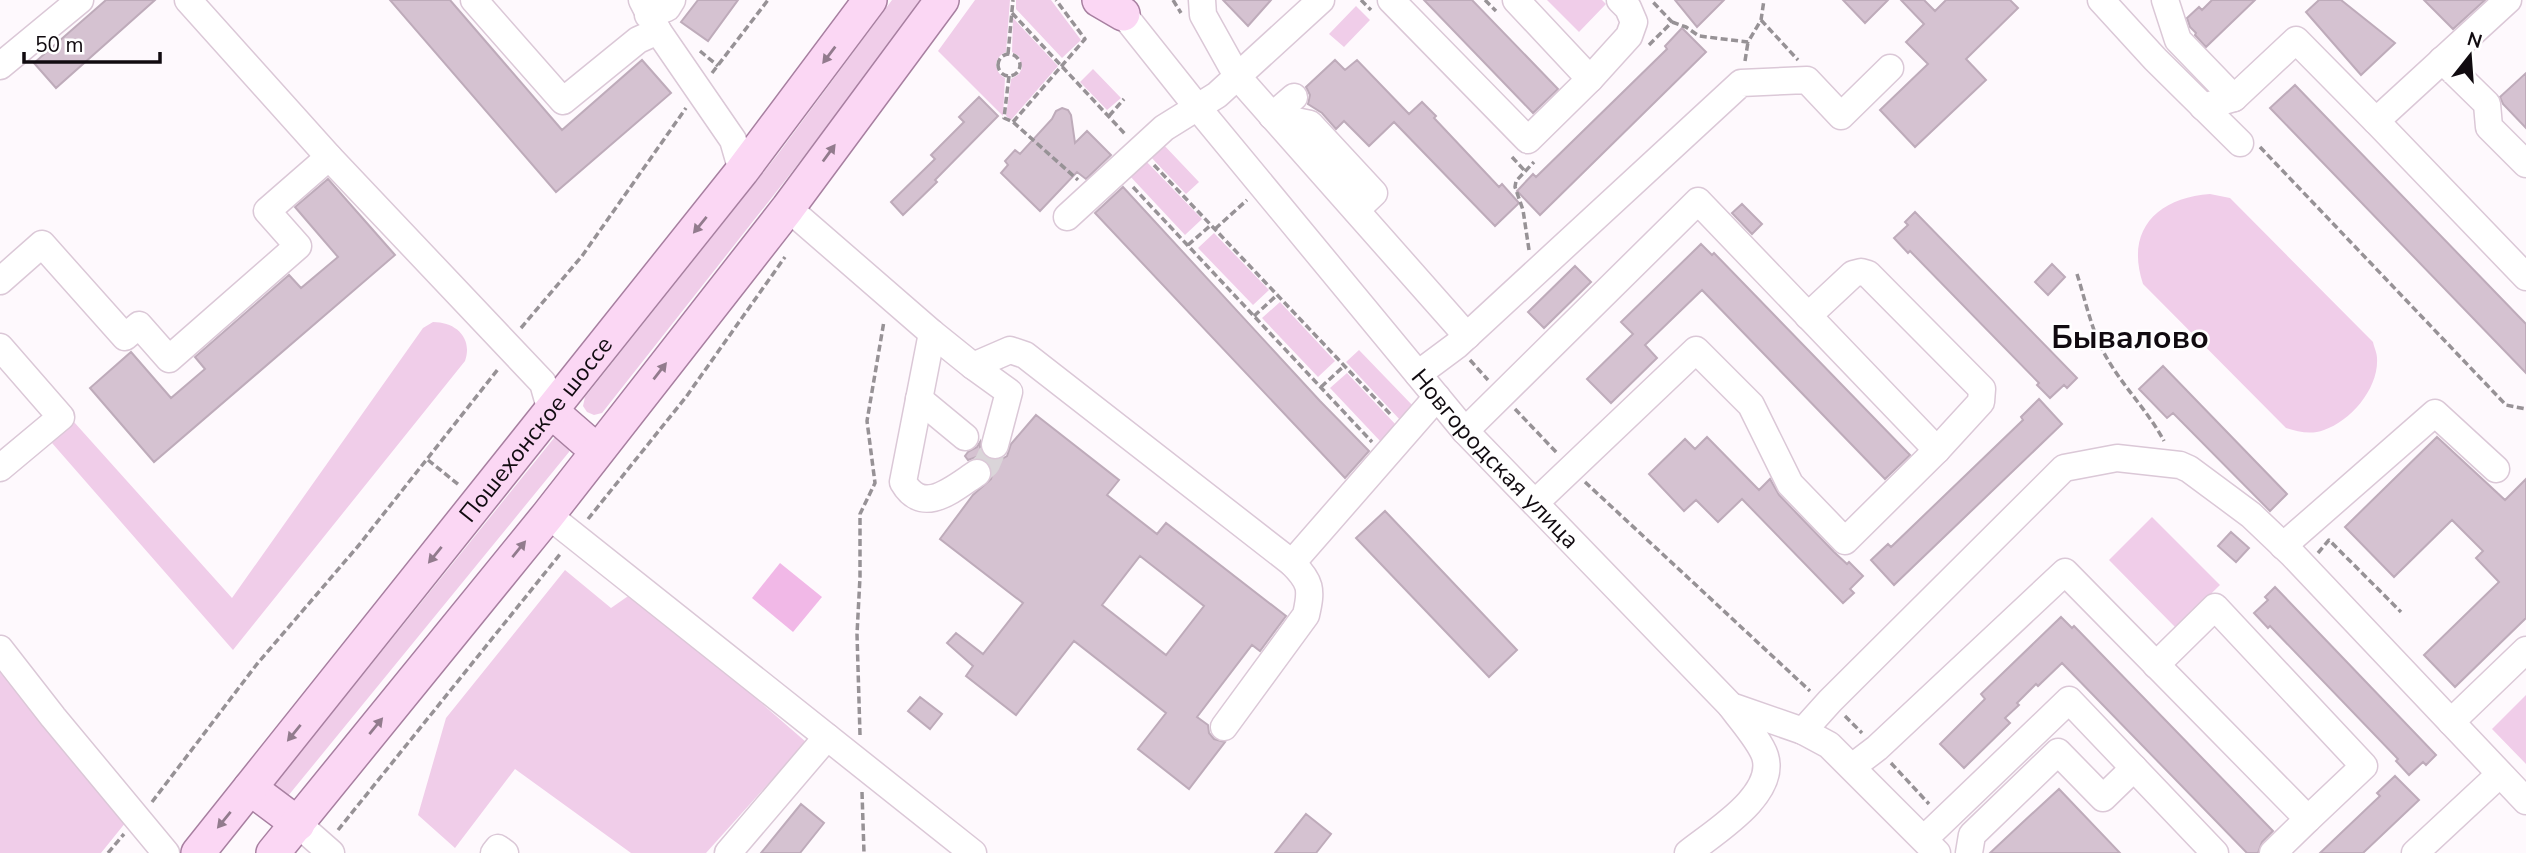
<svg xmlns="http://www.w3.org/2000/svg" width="2526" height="853" font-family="'Nunito Sans',sans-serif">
<rect width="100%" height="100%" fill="#fef9fd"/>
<!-- green -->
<path fill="#f0cde9" d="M892 0H923L795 168 602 413 594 415 587 412 583 406 585 397 778 154Z
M975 0H1010L1006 52C993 58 993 71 1005 78L1003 116 938 51Z
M1016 0H1051L1081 40 1062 58 1016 9Z
M1547 0H1602L1606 4 1579 32Z
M1356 6 1370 20 1344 47 1329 34Z
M1013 18 1058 66 1011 120 1006 116 1011 79 1019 74 1022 68 1019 56 1012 52Z
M1093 69 1121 98 1107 110 1080 82Z
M1161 142 1199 182 1186 194 1148 154Z
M1144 159 1202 219 1185 235 1128 174Z
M2210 194 2230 198 2373 342C2374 347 2377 353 2377 358 2379 388 2351 421 2324 430 2311 435 2299 432 2286 428L2143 284C2125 230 2157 198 2210 194Z
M1214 233 1269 290 1253 305 1198 248Z
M1280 302 1335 361 1318 377 1262 318Z
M433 322C456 322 473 338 465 361L233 650 52 443 74 422 232 598 423 328Z
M1359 350 1414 407 1402 422 1346 362Z
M1347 373 1397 426 1381 442 1330 388Z
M561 436 570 445 569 452 288 796 272 794 274 785 554 438Z
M2152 517 2220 585 2176 628 2109 560Z
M565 570 611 608 634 592 806 742 706 853H631L515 769 455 848 418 815 446 718Z
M0 668 126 822 101 853H0Z
M2526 695V764L2492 729Z"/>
<!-- water -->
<path fill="#f1b8e7" d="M780 563 822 597 793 632 752 598Z"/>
<!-- building -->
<path fill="#d5c2d1" stroke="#beabba" stroke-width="2" fill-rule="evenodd" d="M106 0H155L56 88 34 63Z
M390 0H450L562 130 642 60 671 93 556 192Z
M698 0H738L708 41 681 22Z
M1223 0H1271L1248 26Z
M1424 0H1472L1558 89 1533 113Z
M1675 0H1724L1697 27Z
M1843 0H1888L1865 23Z
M1901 0H1924L1935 11 1946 0H2010L2018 8 1966 59 1986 80 1915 147 1880 110 1928 64 1906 42 1924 24Z
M2212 0H2255L2206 47 2195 35 2196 33 2190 27 2187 18 2199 7 2202 10Z
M2319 0H2341L2395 43 2361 75 2306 12Z
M2424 0H2485L2453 29Z
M1682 28 1706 52 1540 215 1517 191 1533 174 1536 177 1667 49 1665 46Z
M1335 60 1345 70 1357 60 1409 114 1422 102 1436 116 1434 118 1499 187 1502 184 1519 203 1495 226 1394 122 1369 146 1344 121 1336 129 1322 113 1308 104 1310 95 1306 87Z
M2526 73V128L2503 104 2500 97Z
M2295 85 2526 324V373L2270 108Z
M979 97 998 116 935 180 937 182 903 215 891 202 935 159 931 155 964 122 959 117Z
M1062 108 1068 110 1071 115 1075 143 1087 131 1111 155 1086 179 1077 172 1040 211 1001 173 1008 165 1005 161 1015 150 1020 154 1052 119 1056 111Z
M328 179 395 255 154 462 90 388 131 352 171 398 205 369 195 357 289 275 301 288 338 257 295 207Z
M1123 187 1320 401 1369 451 1345 478 1095 213Z
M1742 204 1762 224 1752 234 1732 213Z
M1915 212 2077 378 2067 388 2064 385 2050 398 2037 385 2039 383 1910 251 1908 253 1894 238 1908 225 1905 222Z
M1701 244 1712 255 1714 253 1910 455 1885 479 1702 290 1645 345 1657 358 1611 403 1587 379 1633 334 1621 322Z
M2052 264 2065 277 2048 295 2035 282Z
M1575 266 1591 282 1544 328 1528 312Z
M2163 366 2287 494 2270 511 2173 413 2167 418 2139 389Z
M2039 399 2062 424 1894 585 1871 560 1888 544 1891 547 2023 420 2021 417Z
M1036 415 1119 480 1107 495 1157 534 1166 523 1286 616 1260 651 1252 645 1197 717 1208 725 1209 733 1214 739 1225 742 1189 789 1138 749 1166 713 1074 641 1016 715 966 676 973 666 947 643 956 633 983 654 1023 603 940 539 973 495 991 479 993 471 990 464 976 457 968 460 965 456 968 452 977 447 980 442V450L984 457 992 460H1000L1007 456 1011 444ZM1140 556 1204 606 1166 655 1102 605Z
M1707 437 1759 490 1770 479 1779 495 1834 552 1847 564 1849 562 1863 576 1850 589 1854 593 1843 603 1742 499 1718 522 1696 500 1684 511 1649 474 1685 439 1695 449Z
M2437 437 2505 500 2526 479V618L2455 687 2424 655 2499 582 2476 558 2483 551 2452 520 2394 577 2345 527Z
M1385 511 1517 650 1489 677 1356 538Z
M2231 532 2249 548 2236 562 2218 546Z
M2275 587 2436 755 2426 765 2423 762 2409 775 2396 761 2398 759 2270 626 2268 628 2254 613 2268 600 2265 597Z
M2061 617 2072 628 2074 626 2273 831 2262 842 2258 853H2247L2062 663 2038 686 2036 684 2017 703 2019 705 2005 718 2010 723 1964 768 1940 744 1985 699 1981 694Z
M920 697 942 714 930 729 908 711Z
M2395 776 2419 800 2363 853H2320L2380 796 2377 793Z
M2059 789 2120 853H1990L2022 823Z
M801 804 824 823 800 853H761Z
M1306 814 1331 834 1316 853H1275Z"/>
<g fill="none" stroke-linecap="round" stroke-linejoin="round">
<!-- minor-tunnel -->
<path stroke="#dad5d9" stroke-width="26" stroke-dasharray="26 13" stroke-linecap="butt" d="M977 473 987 464 995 445"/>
<!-- minor casing -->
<g stroke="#dbc8d7" stroke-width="29">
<g id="minor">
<path d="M188 0 329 157 543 383 551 411"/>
<path d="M474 0 563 101 638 40 658 31"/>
<path d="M642 0 658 31 733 140 742 171"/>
<path id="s1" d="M1112 0 1198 108 1465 431 1731 706 1803 731 1829 745 1937 853"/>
<path d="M1202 0 1203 15 1237 76 1467 336"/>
<path d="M1391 0 1528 140 1590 79 1516 0"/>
<path d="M2101 0 2155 59 2240 143"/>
<path d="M2165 0 2178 40 2234 98"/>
<path d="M648 15 667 8 672 0"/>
<path d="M2442 60 2487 104 2489 127 2526 164"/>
<path d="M0 66 80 0"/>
<path d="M1590 79 1629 36 1634 22 1628 8 1620 0"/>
<path d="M2203 107 2234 98 2296 40 2376 121 2508 0"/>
<path d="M1272 116 1310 124 1374 193 1356 210"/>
<path d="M1272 116 1294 97"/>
<path d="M2376 121 2526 277"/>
<path d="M788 208 932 333 973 366 1010 350 1025 355 1292 563 1437 397"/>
<path d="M1067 217 1164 128 1217 95 1321 0"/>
<path d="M0 281 42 244 125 337 139 325 169 359 298 246 267 211 329 157"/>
<path d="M932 333 903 482C923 517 954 488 977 473"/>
<path d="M0 347 61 417 0 468"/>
<path d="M973 366 1009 392 995 445"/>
<path d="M1418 374 1457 345 1741 83 1807 80 1841 116 1890 68"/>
<path d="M919 399 965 437"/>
<path d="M1465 431 1698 201 1937 450"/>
<path d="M1535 503 1696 350 1751 405 1790 484 1845 541 1937 450 1981 402 1982 389 1868 274 1861 272 1853 274 1808 316"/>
<path d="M548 515 973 853"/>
<path d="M2283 546 2435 413 2496 469"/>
<path d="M0 649 53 717 166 853"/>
<path d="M2156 665 2215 607 2364 766 2308 819"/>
<path d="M2451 722 2526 650"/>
<path d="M1224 727 1306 615C1312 589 1311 582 1292 563"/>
<path d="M1803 731 1830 701 2064 468 2117 458 2180 465 2189 469 2251 515 2292 554 2526 801"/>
<path d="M1852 767 1877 748 2065 572 2308 819 2273 853"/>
<path d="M298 824 331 853"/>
<path d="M1924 839 2069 700 2215 853"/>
<path d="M494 853 498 848 505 853"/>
<path d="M728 853 827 737"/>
<path d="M1688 853C1714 832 1777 795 1765 756 1760 741 1741 720 1731 706"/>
<path d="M1969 853 1972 835 2058 752 2103 798 2134 768"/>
<path d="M2415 853 2500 774"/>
</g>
</g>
<!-- major casing -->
<g stroke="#a77fa0" stroke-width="36">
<g id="major">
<path d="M1099 0 1123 14"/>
<path d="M551 411 597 451"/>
<path d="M250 788 298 824"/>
<path id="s2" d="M198 853 742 171 870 0"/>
<path d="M273 853 548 515 788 208 942 0"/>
</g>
</g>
<!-- path -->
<path stroke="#979296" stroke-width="3.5" stroke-dasharray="7 3.5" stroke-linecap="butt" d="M1173 0 1181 13
M1361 0 1371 10
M1485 0 1496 11
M1012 13 1125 134
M1761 20 1798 60
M1672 22 1686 27 1699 36 1748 42 1761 20 1764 0
M1649 45 1672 22 1651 0
M700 51 718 66
M998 65a11 11 0 1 1 22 0a11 11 0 1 1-22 0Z
M1008 54 1013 0
M1745 61 1748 42
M712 73 768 0
M1009 76 1004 118 1013 122 1078 180
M1109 116 1124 99
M1013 122 1085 39 1056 0
M2260 147 2506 405 2526 409
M1512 157 1525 171
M1154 165 1392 416
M1133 187 1372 442
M1215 229 1247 200
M1188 245 1211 225
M1529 250 1523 210 1515 187 1516 181 1534 162
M2077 274C2085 299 2091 328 2103 351 2120 384 2147 409 2164 441
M1254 316 1277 295
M521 328 582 256 686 108
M1470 360 1488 380
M1321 387 1344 366
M1515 409 1558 454
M428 460 459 485
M1585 482 1810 691
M588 519 686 397 785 257
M2318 553 2329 540 2401 612
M1845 716 1862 733
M860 735 857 634 860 577V514L875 483 867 421 884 321
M1891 763 1929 804
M862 792 864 853
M152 802 257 664 359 545 499 368
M338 830 561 553
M108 853 124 834"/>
<!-- minor -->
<use href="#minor" stroke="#fff" stroke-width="26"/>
<!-- major -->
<use href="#major" stroke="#fbd7f4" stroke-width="33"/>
</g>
<!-- one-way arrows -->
<defs><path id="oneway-solid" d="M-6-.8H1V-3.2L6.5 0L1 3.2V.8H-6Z" transform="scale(1.75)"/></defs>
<g fill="#927b8d">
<use href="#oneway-solid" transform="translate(829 55) rotate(127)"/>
<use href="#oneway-solid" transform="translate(829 153) rotate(-54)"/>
<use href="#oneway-solid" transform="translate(700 225) rotate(129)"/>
<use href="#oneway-solid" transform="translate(660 371) rotate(-52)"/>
<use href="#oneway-solid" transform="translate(519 549) rotate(-51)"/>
<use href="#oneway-solid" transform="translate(435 555) rotate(129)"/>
<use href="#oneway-solid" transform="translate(376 726) rotate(-51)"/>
<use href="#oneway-solid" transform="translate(294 733) rotate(129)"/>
<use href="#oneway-solid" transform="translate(224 820) rotate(129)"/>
</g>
<g text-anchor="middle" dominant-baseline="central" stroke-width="5" stroke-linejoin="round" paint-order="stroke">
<!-- street labels -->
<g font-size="24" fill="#110b10" stroke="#fff">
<text stroke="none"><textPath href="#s2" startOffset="542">Пошехонское шоссе</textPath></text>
<text stroke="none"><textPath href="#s1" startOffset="598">Новгородская улица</textPath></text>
</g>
<!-- district labels -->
<g font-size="32" font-weight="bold" fill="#110b10" stroke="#fff">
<text x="2130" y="337">Бывалово</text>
</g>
</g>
<!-- north arrow -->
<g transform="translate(2470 56) rotate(17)" stroke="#ffffff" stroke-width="5" paint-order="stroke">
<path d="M0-5L12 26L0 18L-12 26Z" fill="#110b10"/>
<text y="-10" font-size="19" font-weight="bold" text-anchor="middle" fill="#110b10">N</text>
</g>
<!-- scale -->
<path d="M24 52v10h136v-10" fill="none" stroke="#110b10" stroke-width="3.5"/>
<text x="35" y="52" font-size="21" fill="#110b10" stroke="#ffffff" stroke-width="5" paint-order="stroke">50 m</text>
</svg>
